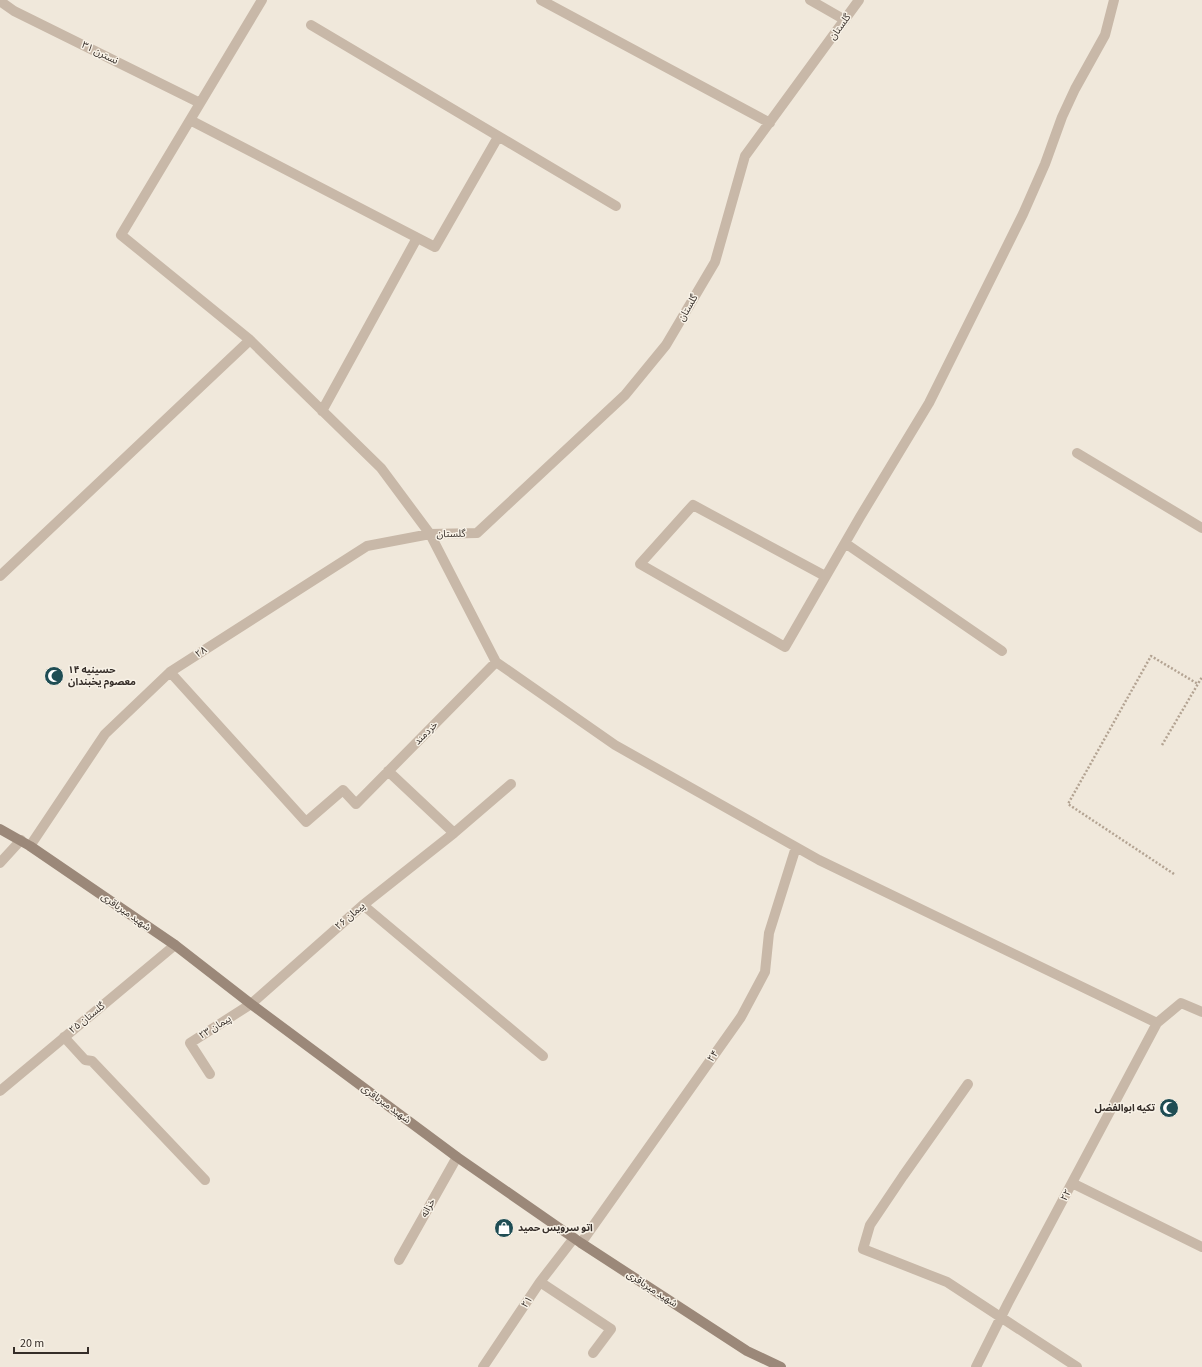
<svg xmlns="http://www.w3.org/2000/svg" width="1202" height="1367" font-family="'Source Sans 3','Noto Sans Arabic',sans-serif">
<rect width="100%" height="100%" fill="#f0e8db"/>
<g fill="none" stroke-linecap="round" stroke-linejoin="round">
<!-- path -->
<path stroke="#b3a392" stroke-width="2.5" stroke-dasharray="2 2" stroke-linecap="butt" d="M1162 745 1202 677
M1174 874 1068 804 1151 656 1198 684"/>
<!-- street -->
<path stroke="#c8b8a8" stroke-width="10" d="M262 0 121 235 250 340 381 468 430 534 496 662 615 745 819 860 1157 1023
M541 0 770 123
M810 0 845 20
M0 1 14 11 200 103
M311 25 616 206
M190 120 435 247 498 137
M322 411 417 238
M1077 453 1202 528
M845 543 1002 651
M0 576 250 340
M825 576 693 505 640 564 785 647 860 517 929 403 1023 214 1045 164 1062 117 1075 89 1105 35 1114 0
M170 672 306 822 343 790 356 804 496 662
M388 771 454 833
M30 846 105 734 170 672 367 546 430 534 477 533 625 395 666 345 715 262 745 156 859 0
M0 863 21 840
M363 905 543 1056
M64 1037 85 1060 92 1061 205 1180
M210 1074 190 1043 251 1004 363 905 454 833 511 784
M968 1084 903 1176 870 1225 863 1249 947 1282 1077 1367
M0 1091 175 945
M1072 1183 1202 1247
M581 1243 741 1017 765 972 769 933 796 847
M399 1260 457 1157
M540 1282 611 1329 593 1353
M483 1367 540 1282 574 1238
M976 1367 1008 1303 1157 1023 1181 1003 1202 1012"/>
<!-- secondary -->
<path stroke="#9b8879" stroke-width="10" d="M0 829 30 846 175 945 251 1004 457 1157 581 1243 747 1351 781 1367"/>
</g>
<!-- icons -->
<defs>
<g id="mosque-disc" transform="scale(1)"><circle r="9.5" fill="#1f4d54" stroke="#f8f2e7"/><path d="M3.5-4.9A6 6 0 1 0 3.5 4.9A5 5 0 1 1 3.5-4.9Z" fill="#fff"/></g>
<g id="shop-disc" transform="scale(1)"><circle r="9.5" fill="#1f4d54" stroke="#f8f2e7"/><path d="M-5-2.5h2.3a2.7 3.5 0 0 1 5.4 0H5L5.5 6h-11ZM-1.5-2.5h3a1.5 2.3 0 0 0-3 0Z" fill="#fff"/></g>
</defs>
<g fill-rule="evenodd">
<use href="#mosque-disc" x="54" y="676"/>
<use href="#mosque-disc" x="1169" y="1108"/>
<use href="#shop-disc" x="504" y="1228"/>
</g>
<g text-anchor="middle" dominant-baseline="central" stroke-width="3" stroke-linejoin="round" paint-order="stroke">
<!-- street labels -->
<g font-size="10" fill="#352d28" stroke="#f8f2e7">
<text transform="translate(840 27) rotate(-54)">گلستان</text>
<text transform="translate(100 53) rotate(26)">نسترن ۳۱</text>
<text transform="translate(688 308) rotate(-60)">گلستان</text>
<text transform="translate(451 534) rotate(-1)">گلستان</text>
<text transform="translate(201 652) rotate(-33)">۲۸</text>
<text transform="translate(426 733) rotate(-45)">خردمند</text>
<text transform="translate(126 912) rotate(35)">شهید میرباقری</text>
<text transform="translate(350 916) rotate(-41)">پیمان ۲۶</text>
<text transform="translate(87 1018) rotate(-39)">گلستان ۲۵</text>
<text transform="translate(215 1027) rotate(-32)">پیمان ۲۳</text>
<text transform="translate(713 1056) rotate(-55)">۲۴</text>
<text transform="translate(386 1104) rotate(36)">شهید میرباقری</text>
<text transform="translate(1066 1195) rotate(-62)">۲۲</text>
<text transform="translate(428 1208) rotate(-61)">خزانه</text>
<text transform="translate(652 1289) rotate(33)">شهید میرباقری</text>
<text transform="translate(527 1302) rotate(-56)">۲۱</text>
</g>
<!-- poi labels -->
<g font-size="10" font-weight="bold" fill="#352d28" stroke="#f8f2e7" text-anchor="start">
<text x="68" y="670">حسینیه ۱۴<tspan x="68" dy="12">معصوم یخبندان</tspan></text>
<text x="1155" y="1108" text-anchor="end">تکیه ابوالفضل</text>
<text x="518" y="1228">اتو سرویس حمید</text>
</g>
</g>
<!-- scale -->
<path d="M14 1347v6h74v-6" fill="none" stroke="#352d28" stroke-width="2"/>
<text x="20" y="1347" font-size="12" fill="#352d28" stroke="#f8f2e7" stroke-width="3" paint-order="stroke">20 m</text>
</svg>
